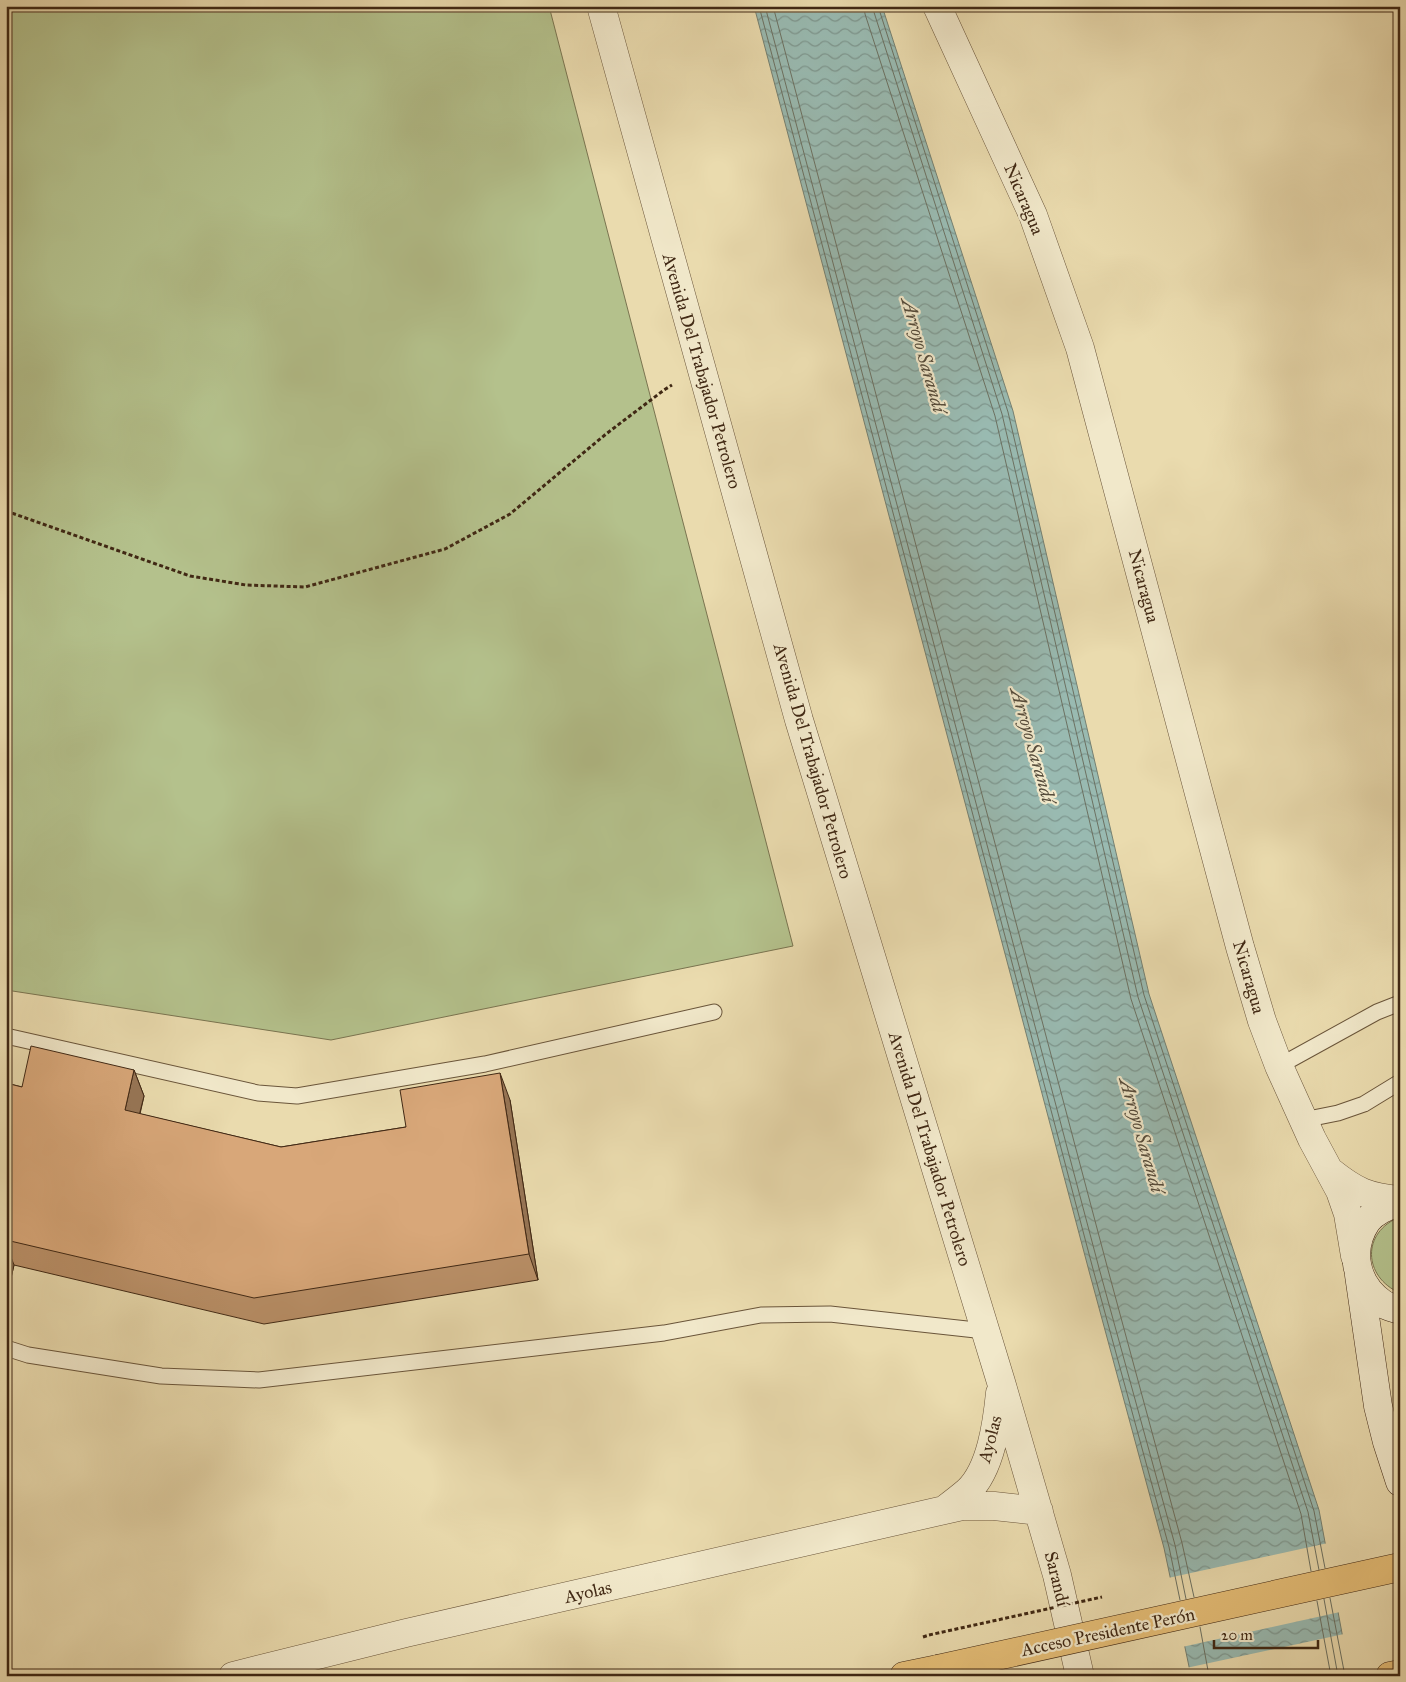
<svg xmlns="http://www.w3.org/2000/svg" width="1406" height="1682" font-family="'IM FELL Great Primer',serif">
<defs>
<pattern id="water-waves" width="16" height="10" patternUnits="userSpaceOnUse" patternTransform="scale(1.25)"><rect width="16" height="10" fill="#99bab1"/><path d="M0 5q4-4 8 0t8 0" fill="none" stroke="#7e978f"/></pattern>
</defs>
<rect width="100%" height="100%" fill="#eadbae"/>
<filter id="stains"><feTurbulence type="fractalNoise" baseFrequency=".004" numOctaves="4"/><feColorMatrix values="0 0 0 0 .2 0 0 0 0 .09 0 0 0 0 .02 0 0 0 .5 -.17"/></filter>
<radialGradient id="worn" r=".72"><stop offset=".6" stop-color="#630" stop-opacity="0"/><stop offset="1" stop-color="#630" stop-opacity=".3"/></radialGradient>
<!-- grass -->
<path fill="#b4c18c" stroke="#7a7450" d="M6 6H549L793 946 331 1040 6 990Z
M1400 1217V1293C1363 1277 1361 1232 1400 1217Z"/>
<!-- water -->
<path fill="url(#water-waves)" stroke="#758072" d="M754 6H882L1013 411 1149 994 1319 1510 1350 1676H1191L1164 1548 1089 1271Z"/>
<!-- pier -->
<path fill="#eadbae" d="M1328 1543 1340 1612 1182 1647 1168 1578Z
M1344 1634 1352 1676H1188L1186 1668Z"/>
<g fill="none" stroke-linecap="round" stroke-linejoin="round">
<!-- shore -->
<path stroke="#6c7162" stroke-width="1" d="M759 6 1093 1269 1169 1547 1180 1600
M765 6 1099 1268 1175 1545 1186 1599
M773 6 1107 1266 1182 1543 1194 1597
M864 6 865 14 995 416 1131 999 1301 1514 1311 1571
M872 6 1002 414 1138 997 1308 1512 1319 1570
M878 6 1008 412 1144 995 1314 1511 1325 1568
M1330 1598 1345 1676
M1324 1599 1338 1676
M1317 1601 1331 1676
M1200 1627 1209 1676"/>
<!-- lane casing -->
<g stroke="#6a553a" stroke-width="17">
<path id="lane" d="M6 1036 258 1093 297 1096 485 1064 714 1012
M1279 1066 1377 1012 1400 1003
M1303 1120 1338 1113 1364 1104 1400 1082
M6 1348 28 1355 161 1376 259 1380 664 1333 761 1315 830 1314 985 1331"/>
</g>
<!-- street casing -->
<g stroke="#6a553a" stroke-width="29">
<path id="street" d="M601 6 799 720 1001 1382 1057 1575 1080 1676
M937 6 1033 215 1080 348 1240 947 1262 1021 1279 1066 1312 1139 1340 1191 1348 1214 1355 1256
M1331 1172C1356 1192 1368 1197 1400 1200
M944 1510C952 1504 960 1498 968 1491 991 1469 997 1423 1000 1393
M233 1676 406 1633 962 1506H994L1039 1511"/>
</g>
<!-- secondary casing -->
<g stroke="#402814" stroke-width="29">
<path id="secondary" d="M1400 1201C1388 1206 1375 1211 1367 1221 1348 1249 1355 1284 1382 1303 1387 1307 1394 1308 1400 1310
M1359 1275 1378 1406 1387 1442 1400 1482"/>
</g>
<!-- highway casing -->
<g stroke="#402814" stroke-width="29">
<path id="highway" d="M904 1676 938 1669
M1390 1676 1400 1674"/>
</g>
<!-- path -->
<path stroke="#402814" stroke-width="3" stroke-dasharray="4 2.5" stroke-linecap="butt" d="M6 511 190 576 246 585 305 587 445 549 510 514 606 434 664 390 672 385
M923 1637 929 1635"/>
<!-- lane -->
<use href="#lane" stroke="#f1e8ca" stroke-width="15"/>
<!-- street -->
<use href="#street" stroke="#f1e8ca" stroke-width="28"/>
<!-- secondary -->
<use href="#secondary" stroke="#f1e8ca" stroke-width="28"/>
<!-- highway -->
<use href="#highway" stroke="#e5be77" stroke-width="28"/>
<!-- highway-bridge casing -->
<g stroke="#402814" stroke-width="29" stroke-linecap="butt">
<path id="highway-bridge" d="M938 1669 1400 1567"/>
</g>
<!-- path-bridge -->
<path stroke="#402814" stroke-width="3" stroke-dasharray="4 2.5" stroke-linecap="butt" d="M929 1635 1102 1597"/>
<!-- highway-bridge -->
<use href="#highway-bridge" stroke="#e5be77" stroke-width="28"/>
</g>
<!-- wall -->
<path fill="#ba9068" stroke="#402814" d="M134 1070 144 1096 140 1114 281 1147 406 1127 510 1100 538 1280 264 1324 14 1265 8 1291H6V1083L22 1087Z"/>
<!-- shaded-wall -->
<path fill="#977555" stroke="#402814" d="M134 1070 144 1096 134 1136 125 1110Z
M500 1073 510 1100 538 1280 529 1254Z
M6 1244 14 1265 8 1291 6 1287Z"/>
<!-- building -->
<path fill="#d8a779" stroke="#402814" d="M31 1046 134 1070 125 1110 281 1147 406 1127 400 1090 500 1073 529 1254 254 1298 6 1240V1083L22 1087Z"/>
<g text-anchor="middle" dominant-baseline="central" stroke-width="4.5" stroke-linejoin="round" paint-order="stroke">
<!-- street labels -->
<g font-size="18" fill="#402814" stroke="#f1e8ca">
<text transform="translate(1024 199) rotate(67)">Nicaragua</text>
<text transform="translate(702 371) rotate(74)">Avenida Del Trabajador Petrolero</text>
<text transform="translate(1144 586) rotate(75)">Nicaragua</text>
<text transform="translate(813 761) rotate(74)">Avenida Del Trabajador Petrolero</text>
<text transform="translate(1249 977) rotate(74)">Nicaragua</text>
<text transform="translate(930 1149) rotate(73)">Avenida Del Trabajador Petrolero</text>
<text transform="translate(990 1439) rotate(-75)">Ayolas</text>
<text transform="translate(1057 1579) rotate(76)">Sarandí</text>
<text transform="translate(588 1592) rotate(-13)">Ayolas</text>
<text transform="translate(1108 1632) rotate(-12)">Acceso Presidente Perón</text>
</g>
<!-- water labels -->
<g font-size="19" font-style="italic" fill="#564c3b" stroke="#f1e8ca">
<text transform="translate(924 355) rotate(74)">Arroyo Sarandí</text>
<text transform="translate(1033 745) rotate(74)">Arroyo Sarandí</text>
<text transform="translate(1142 1135) rotate(74)">Arroyo Sarandí</text>
</g>
</g>
<!-- margin -->
<rect width="1406" height="1682" fill="none" stroke="#eadbae" stroke-width="25"/>
<rect x="8" y="8" width="1391" height="1667" fill="none" stroke="#402814" stroke-width="2.5"/>
<rect x="12" y="12" width="1381" height="1657" fill="none" stroke="#402814"/>
<!-- scale -->
<path d="M1214 1640v8h104v-8" fill="none" stroke="#402814" stroke-width="2.5"/>
<text x="1221" y="1640" font-size="15" fill="#402814" stroke="#f1e8ca" stroke-width="4" paint-order="stroke">20 m</text>
<rect width="100%" height="100%" filter="url(#stains)"/>
<rect width="100%" height="100%" fill="url(#worn)"/>
</svg>
